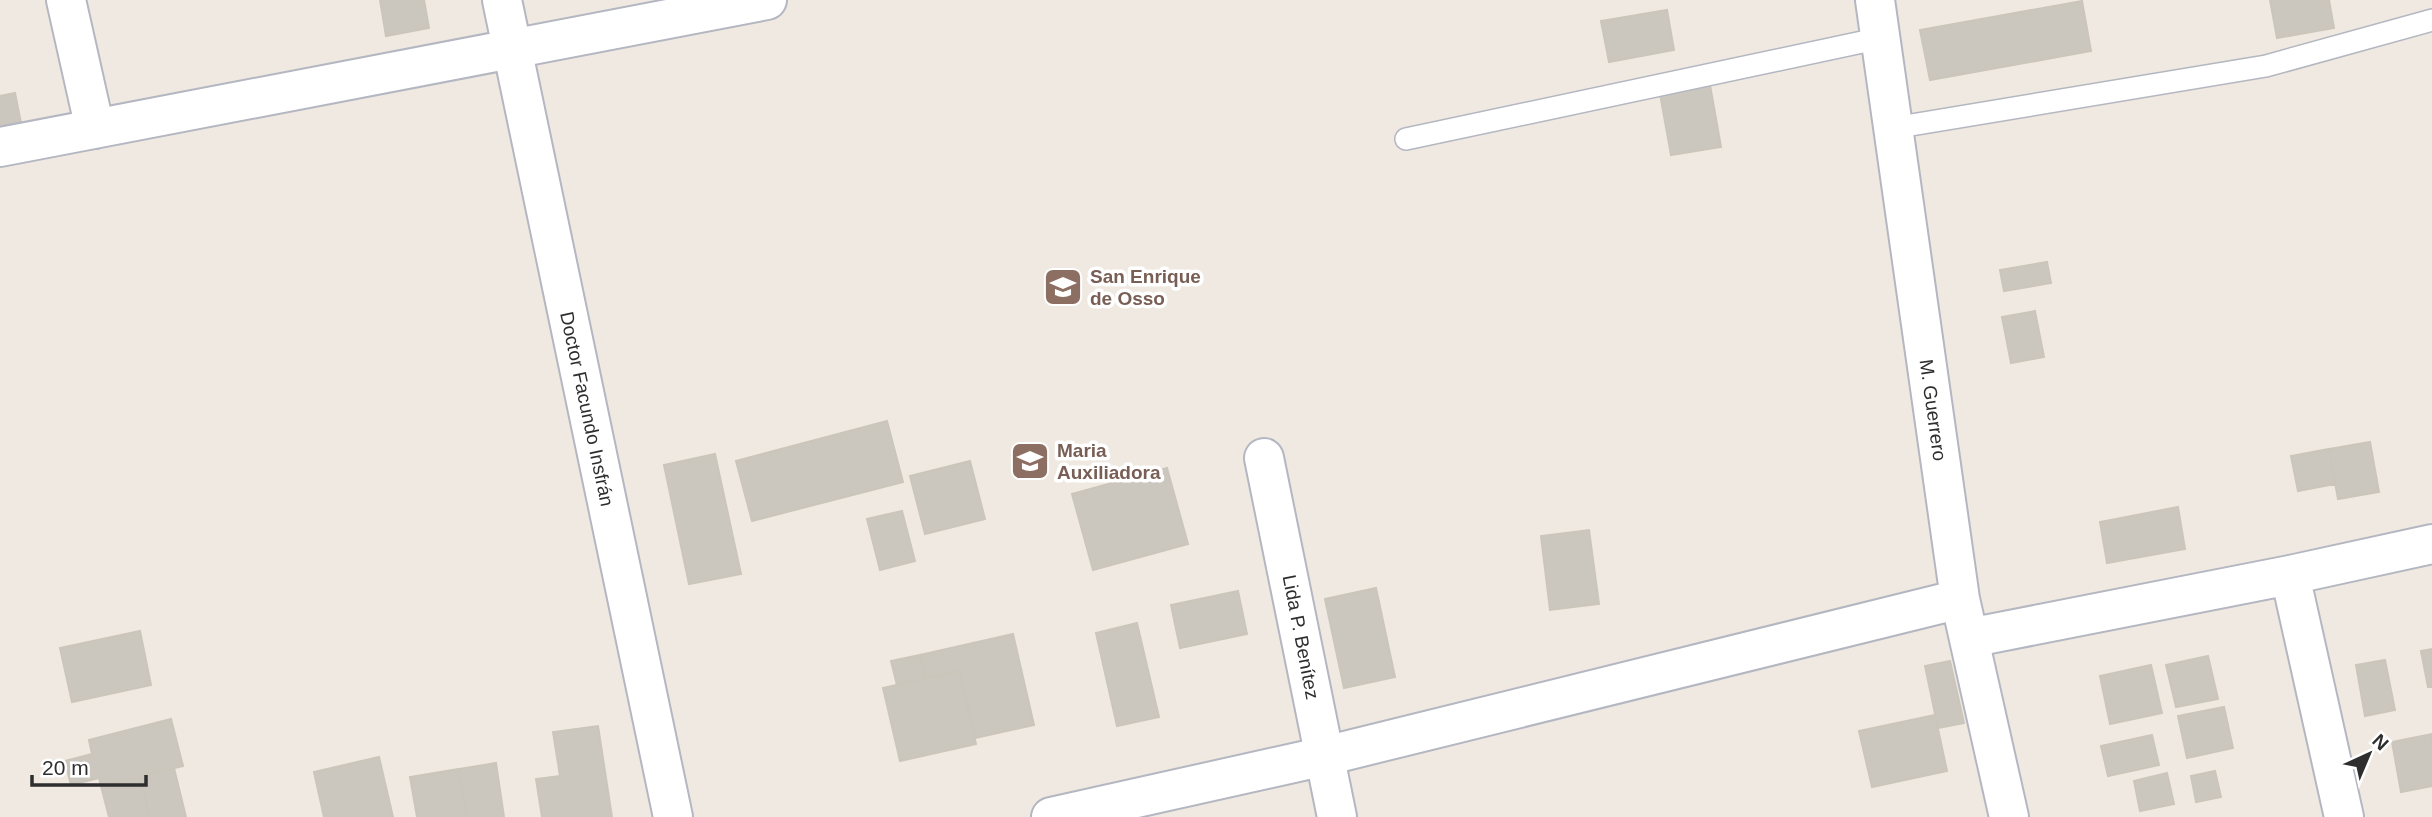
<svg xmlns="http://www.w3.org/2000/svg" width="2432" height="817" font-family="Helvetica,sans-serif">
<rect width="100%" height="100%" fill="#efe9e1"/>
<!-- building -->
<path fill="#cbc7bf" stroke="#cbc5ba" stroke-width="2" d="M380 0H424L429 28 386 36Z
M2270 0H2329L2334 28 2277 38Z
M2082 1 2091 51 1930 80 1920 30Z
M1667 10 1674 50 1609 62 1601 21Z
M1710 85 1721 147 1671 155 1660 94Z
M15 93 24 138 0 143V96Z
M2047 262 2051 283 2004 291 2000 270Z
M2035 311 2044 357 2011 363 2002 317Z
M887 421 903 482 752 521 736 461Z
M2370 442 2379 492 2338 499 2329 449Z
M2329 449 2335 484 2298 491 2291 456Z
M715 454 741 574 689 584 664 465Z
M970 461 985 519 925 534 910 476Z
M1167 468 1188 544 1093 570 1072 494Z
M2178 507 2185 549 2107 563 2100 522Z
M902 511 915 561 880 570 867 519Z
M1589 530 1599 604 1550 610 1541 536Z
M1376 588 1395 677 1344 688 1325 599Z
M1238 591 1247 634 1180 648 1171 605Z
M1137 623 1159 717 1117 726 1096 633Z
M140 631 151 685 72 702 60 648Z
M1013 634 1034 725 975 738 959 671 925 678 920 655Z
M2432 649V687H2428L2421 651Z
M920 655 925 678 897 685 891 661Z
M2208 656 2218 699 2176 707 2166 665Z
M2385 660 2395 710 2365 716 2356 665Z
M1950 661 1964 723 1938 728 1925 666Z
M2151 665 2162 713 2110 724 2100 676Z
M959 671 976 744 900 761 883 688Z
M2224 707 2233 748 2187 758 2178 716Z
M1935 715 1947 771 1872 787 1859 731Z
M171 719 183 766 101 786 99 778 71 785 65 761 92 754 89 740Z
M598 726 612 817H542L536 779 560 776 553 732Z
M2432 734V786L2401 792 2392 742Z
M2152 735 2159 765 2108 776 2101 746Z
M379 757 393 817H324L314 772Z
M496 763 504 817H467L459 769Z
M174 768 186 817H150L140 777Z
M459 769 467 817H417L410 777Z
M2215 771 2221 797 2196 802 2191 776Z
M2167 773 2174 804 2140 811 2134 781Z
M140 777 150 817H109L101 786Z"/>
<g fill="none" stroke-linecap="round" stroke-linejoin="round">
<!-- service casing -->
<g stroke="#b4b7c1" stroke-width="24">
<path id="service" d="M1893 128 2266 66 2432 20
M1406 139 1881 38"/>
</g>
<!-- minor casing -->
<g stroke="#b4b7c1" stroke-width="42">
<path id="minor" d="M66 0 95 129
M502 0 673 817
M1875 0 1960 599 2009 817
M0 147 767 0
M1264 458 1337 817
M2290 575 2344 817
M1969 638 2290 575 2432 544
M1051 817 1325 756 1960 599"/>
</g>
<!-- service -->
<use href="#service" stroke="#fff" stroke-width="21"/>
<!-- minor -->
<use href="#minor" stroke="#fff" stroke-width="38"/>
</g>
<!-- icons -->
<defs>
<g id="school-square" transform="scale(2.0125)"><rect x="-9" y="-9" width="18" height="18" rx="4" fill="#8d6e63" stroke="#fff"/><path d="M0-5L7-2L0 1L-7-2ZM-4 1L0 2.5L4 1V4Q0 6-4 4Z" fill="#fff"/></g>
</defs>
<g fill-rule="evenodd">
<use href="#school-square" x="1063" y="287"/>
<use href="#school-square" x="1030" y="461"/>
</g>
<g text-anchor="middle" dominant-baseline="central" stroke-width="7" stroke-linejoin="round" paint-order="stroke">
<!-- education labels -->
<g font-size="19" font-weight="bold" fill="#785e54" stroke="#fff" text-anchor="start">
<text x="1090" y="276">San Enrique<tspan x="1090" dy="22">de Osso</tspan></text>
<text x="1057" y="450">Maria<tspan x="1057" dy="22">Auxiliadora</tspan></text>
</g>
<!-- street labels -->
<g font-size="19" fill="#2e2e2e" stroke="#fff">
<text transform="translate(587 409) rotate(78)">Doctor Facundo Insfrán</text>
<text transform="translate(1933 410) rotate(82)">M. Guerrero</text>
<text transform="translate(1301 637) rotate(79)">Lida P. Benítez</text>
</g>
</g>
<!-- north arrow -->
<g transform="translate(2369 754) rotate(44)" stroke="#ffffff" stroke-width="5" paint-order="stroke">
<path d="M0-5L12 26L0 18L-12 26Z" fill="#2e2e2e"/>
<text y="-10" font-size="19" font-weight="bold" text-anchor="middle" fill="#2e2e2e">N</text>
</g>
<!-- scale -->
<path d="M32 775v10h114v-10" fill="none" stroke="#2e2e2e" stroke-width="3.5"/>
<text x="42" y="775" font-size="21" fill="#2e2e2e" stroke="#ffffff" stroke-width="5" paint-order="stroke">20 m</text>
</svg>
